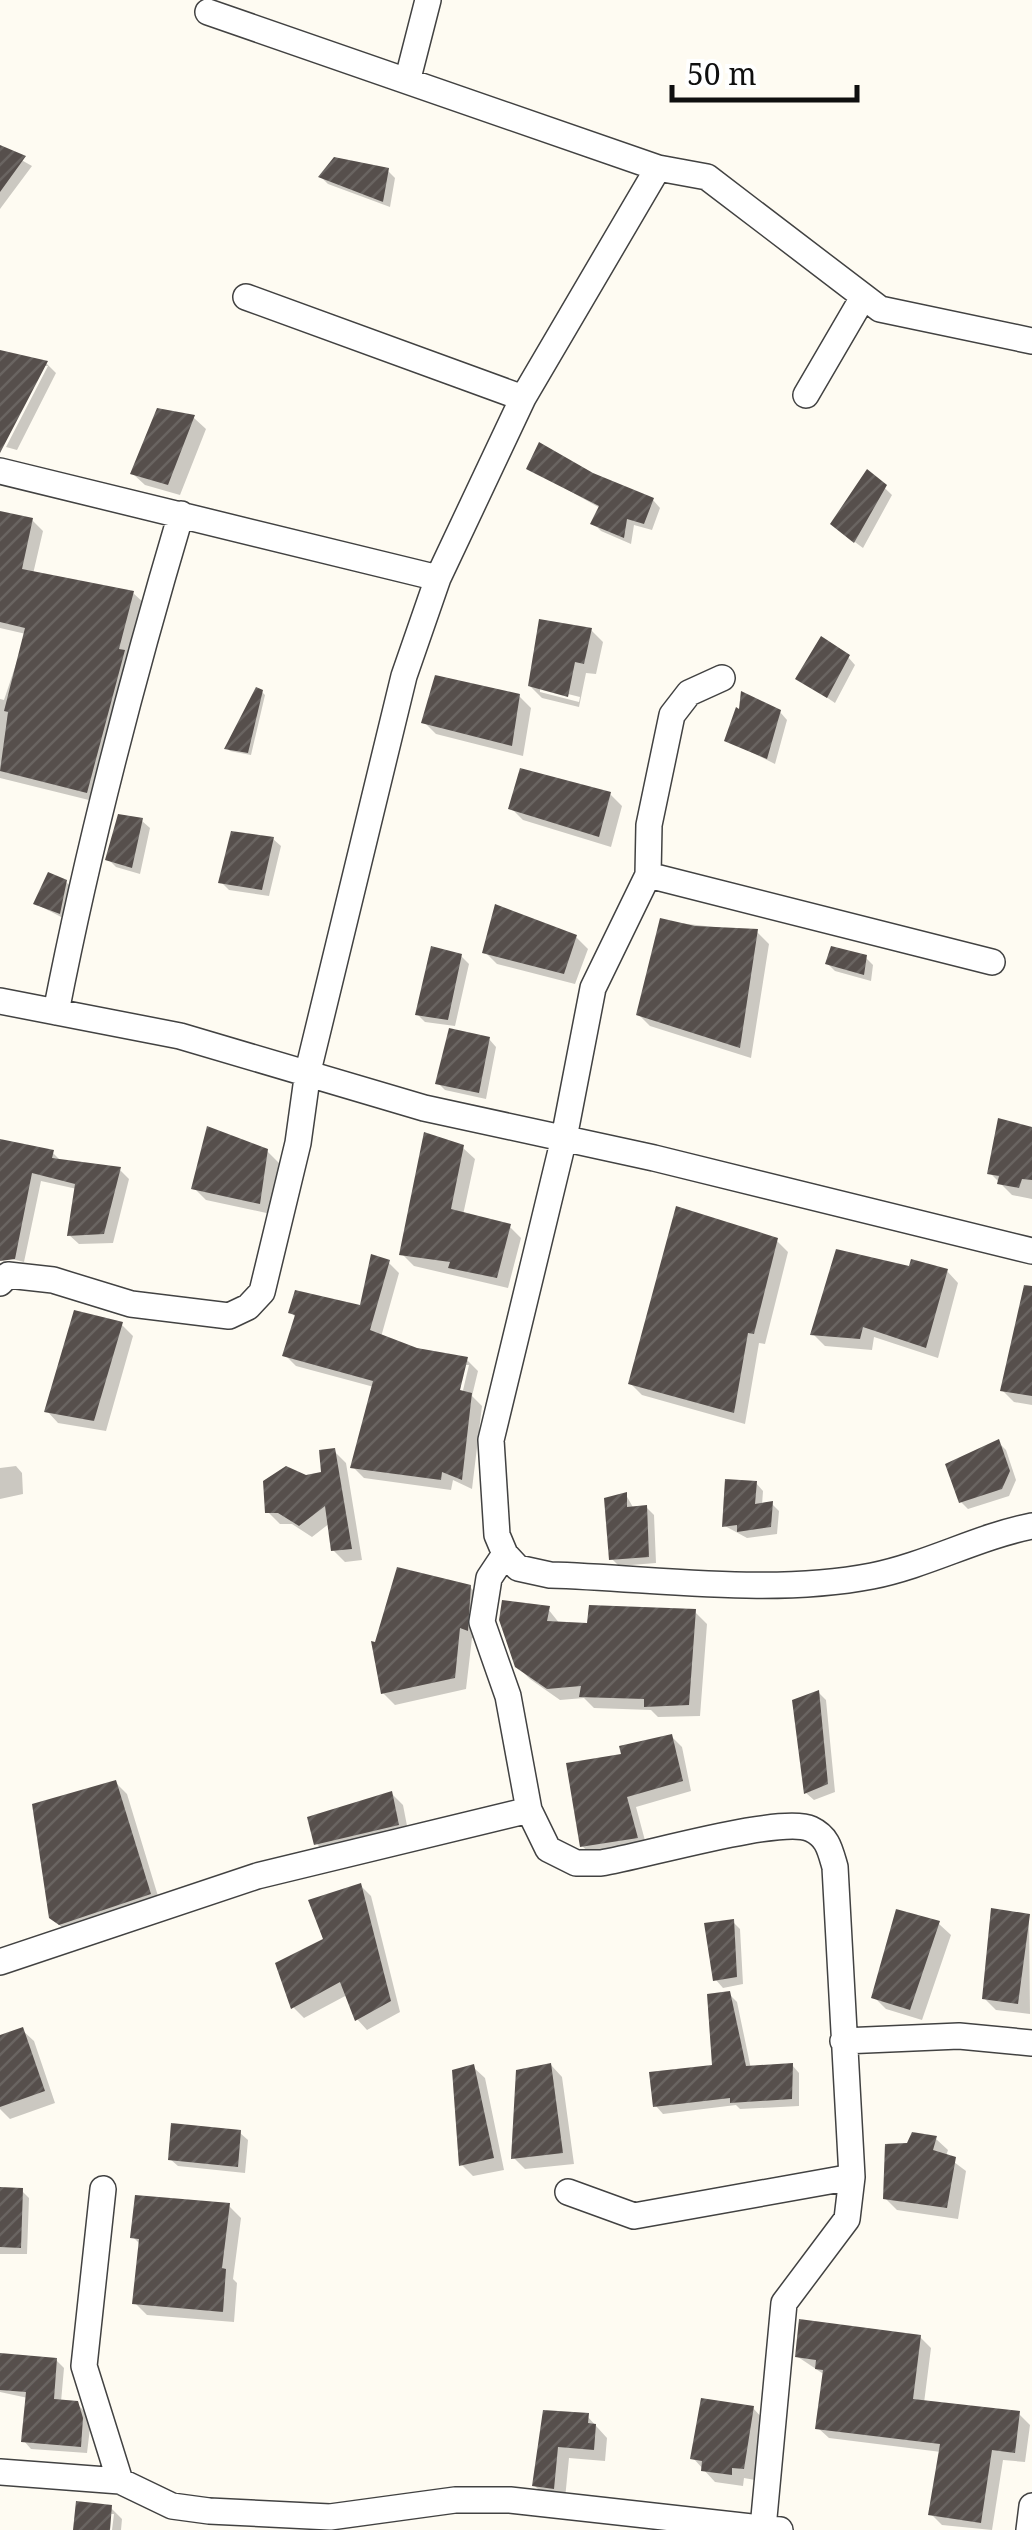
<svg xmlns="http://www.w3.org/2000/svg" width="1032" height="2530" font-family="'Noto Serif',serif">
<defs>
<pattern id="building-hatch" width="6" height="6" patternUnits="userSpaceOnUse" patternTransform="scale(2.5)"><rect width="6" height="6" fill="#564f4c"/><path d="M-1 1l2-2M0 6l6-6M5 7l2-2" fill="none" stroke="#696461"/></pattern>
</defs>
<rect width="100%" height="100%" fill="#fefbf2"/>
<!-- shadow -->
<path fill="#0003" fill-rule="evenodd" d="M0 148 32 166 0 209Z
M387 170 395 178 390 207 328 184 321 177Z
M0 353 46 363 56 373 17 450 6 447 48 366H42L0 445Z
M158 411 194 418 206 429 180 495 145 485 133 474Z
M529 468 592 475 653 500 660 508 652 530 634 525 631 544 601 531 593 523 600 508Z
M868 472 892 495 863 548 840 531Z
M0 514 32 520 43 531 33 574 133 593 144 603 97 802 0 778V699L4 700 26 634 0 628Z
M591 630 603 642 596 674 586 673 579 707 542 698 530 686ZM540 687 580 697 579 702 540 692Z
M848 657 855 665 835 703 798 678Z
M262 692 265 695 251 755 230 751 228 749Z
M519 696 531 708 523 756 436 734 424 722Z
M780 712 787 720 775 764 727 740 741 714Z
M610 794 622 806 611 847 523 820 511 808Z
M142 821 150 828 140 874 116 867 108 859Z
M273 839 281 846 269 896 229 890 221 882Z
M66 882 74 890 67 920 36 904Z
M662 921 757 932 769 944 751 1058 650 1026 638 1014Z
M576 937 588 949 575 984 497 964 485 952Z
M461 956 469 964 455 1026 425 1022 417 1014Z
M865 957 873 965 871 981 835 971 828 964Z
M489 1039 496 1047 486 1099 445 1090 438 1083Z
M1032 1129V1199L1012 1195 990 1173Z
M0 1142 52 1152 62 1162 120 1170 129 1179 113 1243 79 1244 69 1235 77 1189 41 1181 24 1262 0 1256Z
M463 1148 475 1159 463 1215 510 1227 521 1238 508 1288 414 1266 402 1254Z
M267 1151 279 1163 271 1214 206 1200 194 1188Z
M776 1240 788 1252 765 1344 759 1343 745 1424 642 1395 631 1384Z
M388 1262 399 1273 381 1337 416 1351 467 1360 478 1371 472 1396 482 1406 472 1489 453 1480 451 1490 364 1478 353 1467 374 1387 296 1366 285 1355 296 1318 291 1312 362 1308ZM464 1365H469L460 1403 455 1402Z
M911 1269 947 1271 958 1283 938 1358 874 1337 872 1350 825 1346 813 1334Z
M1032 1294V1405L1014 1402 1002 1390Z
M121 1324 133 1336 106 1431 58 1423 47 1411Z
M998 1442 1006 1450 1016 1480 1009 1496 968 1509 961 1502Z
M334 1451 346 1463 362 1560 345 1562 333 1550 330 1523 312 1537 292 1524H280L268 1512 305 1478 324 1474Z
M16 1466 22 1473 23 1494 0 1499V1468Z
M756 1483 763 1491 762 1505 772 1504 779 1511 777 1534 747 1538 725 1526Z
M626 1495 634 1509 646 1507 654 1515 656 1563 619 1566 612 1559Z
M470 1587 482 1599 479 1641 472 1638 466 1689 395 1705 383 1693Z
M548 1609 560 1624 590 1625 695 1612 707 1624 700 1716 658 1717 651 1710 594 1708 584 1698 560 1700 530 1679 517 1666Z
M819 1693 826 1700 835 1792 814 1800 806 1793Z
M672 1737 682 1747 691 1791 636 1807 647 1848 593 1856 582 1846 624 1756Z
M116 1783 127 1794 161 1906 64 1930 52 1917Z
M392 1794 403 1805 409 1836 328 1856 317 1844Z
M360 1885 371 1896 400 2012 367 2030 357 2019 347 1995 304 2018 294 2008 278 1964 326 1941Z
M1029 1917 1030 2014 996 2010 984 1998Z
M733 1922 740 1929 743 1984 723 1988 716 1980Z
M939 1924 951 1935 922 2020 886 2009 874 1997Z
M729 1994 737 2002 751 2069 792 2065 799 2073V2106L740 2109 736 2105 663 2114 656 2106 715 2067Z
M22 2030 34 2041 55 2103 10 2119 0 2109V2037Z
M551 2065 562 2077 574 2164 525 2169 514 2158Z
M473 2067 485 2078 504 2170 473 2176 461 2164Z
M240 2133 248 2140 245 2173 178 2166 170 2159Z
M936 2139 948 2150 946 2156 966 2171 958 2219 897 2210 885 2198Z
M0 2190 22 2191 29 2198 27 2254H0Z
M229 2206 241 2218 233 2279 237 2283 234 2322 147 2315 135 2303 141 2245 133 2237Z
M920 2337 931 2348 924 2403 1019 2414 1030 2425 1025 2462 1003 2460 992 2530 942 2525 931 2514 941 2452 829 2438 818 2428 825 2375 798 2357Z
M0 2356 56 2360 64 2368 61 2402 77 2404 85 2412 90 2428 87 2453 31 2449 24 2441 28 2398 0 2392Z
M753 2408 764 2420 755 2480 744 2478 743 2486 715 2482 693 2458Z
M545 2412 587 2416 607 2438 605 2461 569 2458 565 2499 546 2497 534 2485Z
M111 2508 122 2519 121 2530H112L114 2514H109L107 2530H76Z"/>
<!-- building -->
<path fill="url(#building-hatch)" d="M0 145 26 156 0 192Z
M334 157 389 168 383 202 318 177Z
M0 350 48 361 0 453Z
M157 408 195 415 168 485 130 474Z
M539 442 593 473 654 498 644 524 627 519 624 538 590 524 599 506 526 469Z
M867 469 887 485 854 543 830 524Z
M0 511 33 518 22 569 134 591 119 649 125 650 87 793 0 771 8 712 4 711 25 628 0 622Z
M539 619 592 628 584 664 575 662 568 697 528 686Z
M821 636 850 655 827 698 795 679Z
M435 675 520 694 512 746 421 723Z
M256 687 263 690 248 753 224 749Z
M741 691 781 710 767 759 724 741 736 707 739 709Z
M520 768 611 792 599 837 508 809Z
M118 814 143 818 132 868 105 860Z
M231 831 274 837 262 890 218 883Z
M48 872 67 880 60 914 33 904Z
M495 904 577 935 564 974 482 953Z
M660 918 695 926 758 929 740 1048 636 1015Z
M431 946 462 954 448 1020 415 1015Z
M831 946 867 955 864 975 825 964Z
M449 1028 490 1037 479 1093 435 1084Z
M998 1118 1032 1127V1180L1022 1179 1019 1188 997 1184 999 1176 987 1174Z
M207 1126 268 1149 260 1204 191 1189Z
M424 1132 464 1145 451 1209 511 1224 497 1278 448 1268 450 1262 399 1255Z
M0 1139 54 1150 52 1158 121 1167 104 1234 67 1236 75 1184 32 1173 15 1259 0 1261Z
M676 1206 778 1238 754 1334 748 1333 734 1413 628 1384Z
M836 1249 909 1266 911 1259 948 1269 926 1348 863 1327 860 1339 810 1335Z
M371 1254 390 1260 370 1330 417 1348 468 1357 460 1390 472 1393 462 1480 442 1472 441 1480 350 1468 373 1381 282 1356 295 1315 288 1313 295 1290 360 1305Z
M1024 1285 1032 1286V1396L1000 1391Z
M74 1310 123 1322 94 1421 44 1412Z
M999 1439 1010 1471 1002 1489 959 1503 945 1464Z
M335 1448 352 1549 331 1551 325 1506 299 1526 278 1513H265L263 1481 286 1466 306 1475 321 1472 319 1450Z
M725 1479 757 1481 755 1504 773 1501 771 1527 737 1532V1525L722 1527Z
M627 1492V1507L647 1505 649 1557 609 1560 604 1498Z
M397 1567 471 1585 468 1631 460 1628 455 1678 381 1694 371 1641 375 1642Z
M502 1600 550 1606 547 1621 587 1623 589 1605 696 1609 689 1705 644 1707V1699L579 1697 581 1686 547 1689 515 1667 499 1620Z
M819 1690 828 1784 804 1794 792 1700Z
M672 1734 683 1781 627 1797 638 1838 580 1847 566 1763 621 1754 619 1746Z
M116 1780 151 1894 59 1925 49 1918 32 1804Z
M392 1791 399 1825 314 1845 307 1817Z
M361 1883 391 2001 355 2021 340 1982 291 2009 275 1963 323 1939 308 1900Z
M991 1908 1030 1914 1018 2004 982 1999Z
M896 1909 940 1921 910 2010 871 1998Z
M734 1919 737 1977 713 1981 704 1923Z
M730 1991 746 2066 793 2063 792 2099 730 2103V2098L653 2107 649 2072 712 2065 707 1994Z
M23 2027 45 2091 0 2107V2035Z
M551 2063 563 2153 511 2159 516 2070Z
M474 2064 494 2158 459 2166 452 2070Z
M171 2123 241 2130 238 2167 168 2160Z
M912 2132 937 2136 933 2150 956 2157 947 2208 883 2199 885 2144 907 2143Z
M0 2187 23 2188 21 2248 0 2247Z
M135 2195 230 2203 222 2268 226 2269 223 2312 132 2304 139 2239 130 2238Z
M799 2319 921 2335 913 2399 1020 2411 1015 2453 992 2450 981 2523 928 2515 940 2444 815 2429 823 2370 815 2369 816 2360 795 2357Z
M0 2353 57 2358 54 2399 78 2401 83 2418 81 2447 21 2442 26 2392 0 2390Z
M701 2398 754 2406 744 2469 732 2468V2475L701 2471 702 2461 690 2459Z
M543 2410 589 2413 588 2423 596 2424 594 2450 558 2447 554 2489 532 2486Z
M76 2501 112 2505 110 2530H73Z"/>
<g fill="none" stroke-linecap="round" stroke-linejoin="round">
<!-- minor casing -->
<g stroke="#424242" stroke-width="28">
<path id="minor" d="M208 12 658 168 707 177 880 309 1032 341
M408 78 428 0
M246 297 523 398
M806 395 862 299
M0 471 438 578
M722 678 689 693 672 715 649 825 648 875 593 988 564 1138 491 1440 497 1535 505 1554 518 1568 550 1575C655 1578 768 1596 872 1576 927 1565 977 1537 1032 1526
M648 875 992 962
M0 1001 180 1036 424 1108 654 1158 1032 1251
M56 1012C89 843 132 679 181 514
M0 1283 8 1275 53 1280 131 1304 229 1316 248 1307 262 1292 298 1143 308 1071 404 676 438 578 523 398 658 168
M505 1554 489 1578 482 1622 508 1696 529 1810 548 1849 576 1863H601C641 1857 781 1815 811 1829 828 1837 830 1850 835 1867L852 2177 847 2219 784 2303 763 2528
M0 1962 257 1876 529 1810
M843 2041 959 2036 1032 2043
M103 2189 84 2366 120 2481
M568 2192 634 2216 852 2177
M0 2472 120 2481 172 2506 209 2511 330 2517 455 2500H510L780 2530
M1029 2530 1032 2506"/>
</g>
<!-- minor -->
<use href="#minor" stroke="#fff" stroke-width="25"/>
</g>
<!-- scale -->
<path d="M672 85v15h185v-15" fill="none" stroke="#0f0f0f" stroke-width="5"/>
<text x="687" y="85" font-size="30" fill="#0f0f0f" stroke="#ffffff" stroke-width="8" paint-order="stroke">50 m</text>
</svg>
